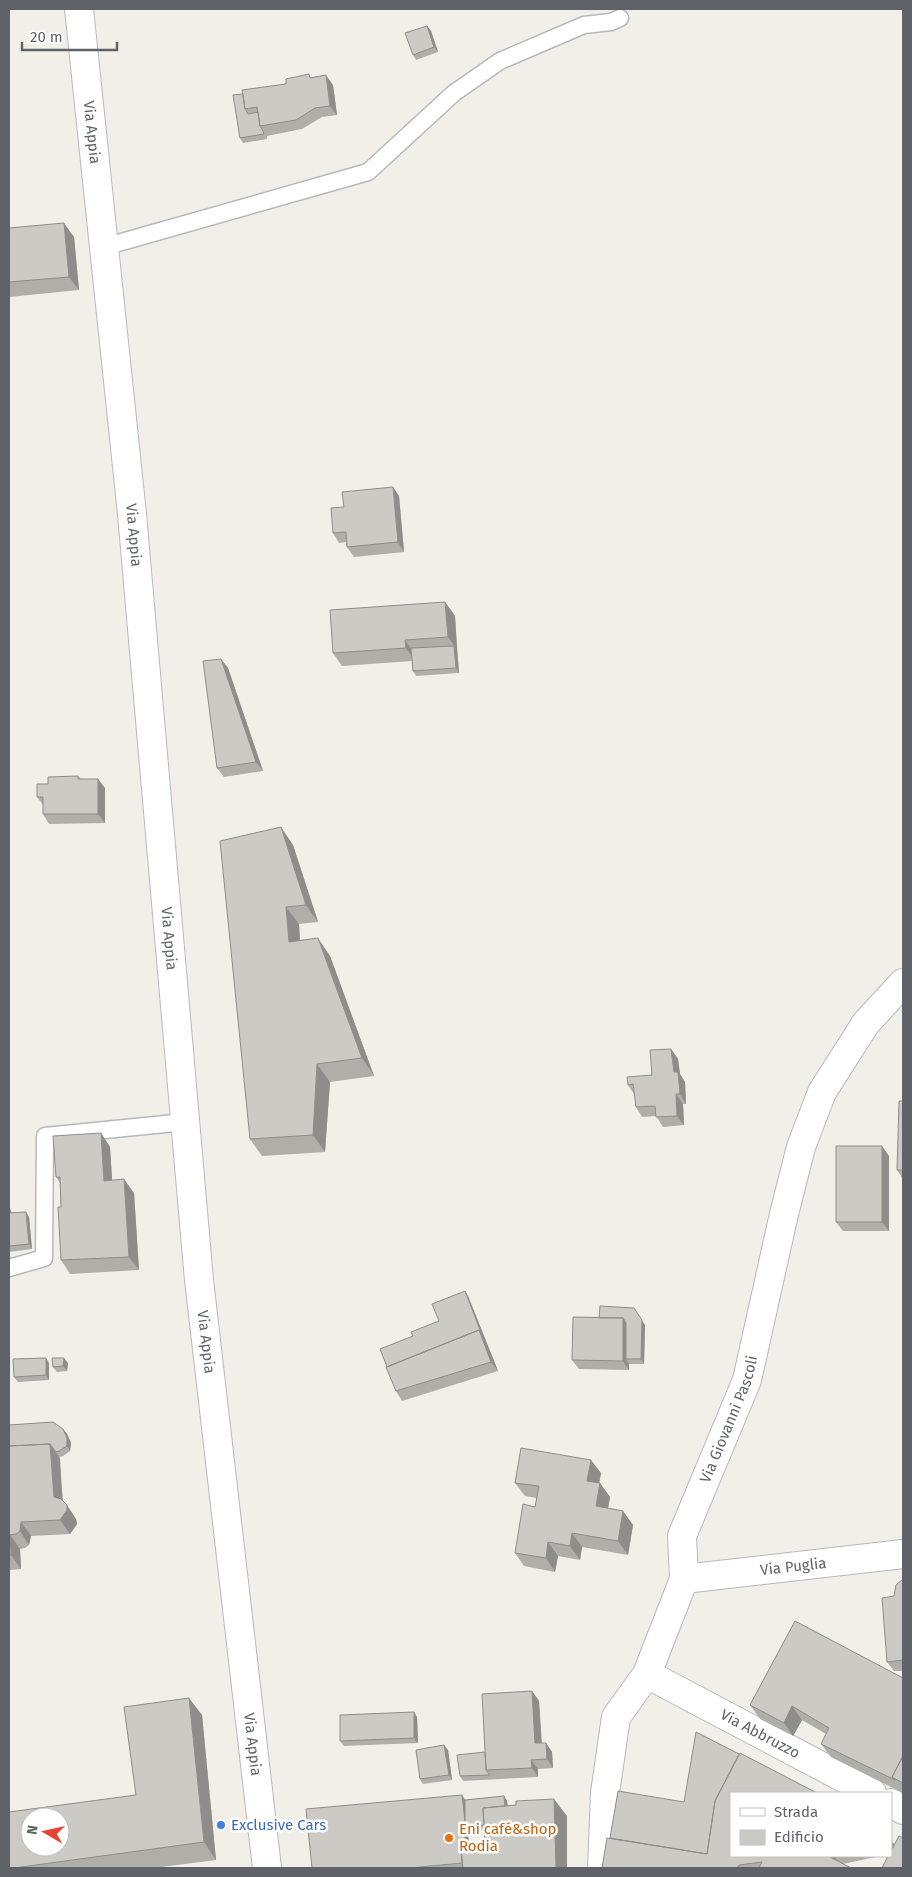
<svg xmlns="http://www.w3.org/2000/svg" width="912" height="1877" font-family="'Fira Sans',sans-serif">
<rect width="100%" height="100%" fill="#f1efe8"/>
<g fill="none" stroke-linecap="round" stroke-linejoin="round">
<!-- lane casing -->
<g stroke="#b5b8bc" stroke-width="19">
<path id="lane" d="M104 247 368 172 454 93 500 61 584 25 611 22 620 18
M9 1268 44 1258 45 1136 185 1122"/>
</g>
<!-- street casing -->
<g stroke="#b5b8bc" stroke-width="30">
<g id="street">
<path id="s1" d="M684 1579 903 1554"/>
<path id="s2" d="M647 1674 872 1793"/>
<path d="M891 1803 903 1810"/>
<path id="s3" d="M602 1868 605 1793 616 1717 647 1674 684 1579 682 1536 747 1380 784 1214 801 1147 822 1092 866 1023 903 983"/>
</g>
</g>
<!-- secondary casing -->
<g stroke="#b6babf" stroke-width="30">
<g id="secondary">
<path id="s4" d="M79 9 132 514 199 1280 267 1868"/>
</g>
</g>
<!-- lane -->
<use href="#lane" stroke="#fff" stroke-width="16"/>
<!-- street -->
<use href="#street" stroke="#fff" stroke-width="28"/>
<!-- secondary -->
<use href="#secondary" stroke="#fff" stroke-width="28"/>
</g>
<!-- wall -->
<path fill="#afaea9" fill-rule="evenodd" d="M427 26 431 31 438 52 416 60 413 55Z
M312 77 333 85 337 115 322 117 302 129 267 136V139L243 143 240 138 243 94Z
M9 228 74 237 79 290 9 297Z
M399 496 404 552 354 557 347 547 346 542 339 543 333 533 344 507Z
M445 602 455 616 459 673 416 676 413 671 412 661 342 666 333 653Z
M221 659 228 668 263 771 224 777 217 768Z
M78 776 81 779 105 788V823L49 824 43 814V805L37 797 48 784Z
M293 845 318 922 299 924 300 940 330 956 374 1076 330 1082 325 1152 262 1156 250 1139Z
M671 1049 678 1059 680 1074 685 1082 686 1104H683L684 1125 663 1127 656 1116 642 1117 636 1107 634 1094 628 1085 652 1075Z
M903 1101V1179L897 1170Z
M101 1133 110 1147 112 1180 134 1193 139 1270 70 1274 61 1260V1207L60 1183 56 1177Z
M889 1156V1231H843L836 1222Z
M9 1207 12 1213 26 1212 29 1217 32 1249 9 1252Z
M468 1296 498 1371 402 1401 396 1391 387 1367 413 1336 439 1321Z
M645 1325 644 1364H629V1370L579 1369 572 1360Z
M46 1358 49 1363V1380L18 1382 14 1377Z
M68 1363 67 1371 57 1372 53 1367Z
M9 1425 63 1429 67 1434 71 1443 70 1451 63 1456 59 1457 63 1501 76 1519 77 1524 70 1534 31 1536 29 1545 25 1548 20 1549 21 1569 9 1570Z
M601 1473 599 1483 610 1497 608 1508 623 1511 633 1525 628 1555 582 1547 580 1560 558 1556 555 1572 524 1566 515 1553 535 1507 537 1498 525 1496 515 1483Z
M903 1580V1671H894L887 1662 894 1596Z
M903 1678V1793L831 1757 821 1744 826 1734 802 1720 793 1736 760 1719 750 1705Z
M532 1691 539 1701 542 1743H546L552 1752 553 1768 538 1769V1777L463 1781 460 1776 485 1752Z
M414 1712 417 1717 418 1743 344 1746 340 1741Z
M202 1715 216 1860 154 1868H9L136 1795Z
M448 1750 452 1780 423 1784 420 1779Z
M462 1795 465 1800 504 1796 507 1801 508 1806 567 1816V1868H312ZM484 1830 485 1847 469 1848 468 1832Z
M610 1838 731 1856H880L843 1864 851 1868H602Z"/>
<!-- shaded-wall -->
<path fill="#8f8d8a" d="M427 26 431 31 438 52 434 47Z
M326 75 333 85 337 115 330 106Z
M64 223 74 237 79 290 69 277Z
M393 487 399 496 404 552 398 542Z
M445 602 455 616 457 650 448 637Z
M405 640 414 653 415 661 406 648Z
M454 646 457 650 459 673 456 668Z
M221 659 228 668 263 771 256 762Z
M98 779 105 788V823L98 814Z
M281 827 293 845 318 922 306 905Z
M286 907 299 924 301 959 289 942Z
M318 938 330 956 374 1076 362 1058Z
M671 1049 678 1059 680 1074 685 1082 686 1104 680 1094 674 1072Z
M317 1064 330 1082 325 1152 313 1135Z
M676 1094 683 1104 684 1125 677 1116Z
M101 1133 110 1147 113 1194 104 1181Z
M882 1146 889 1156V1231L882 1222Z
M124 1179 134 1193 139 1270 129 1257Z
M9 1207 11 1211 12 1218 9 1213Z
M26 1212 29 1217 32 1249 29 1244Z
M465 1291 468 1296 498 1371 491 1362Z
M634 1308 645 1325 644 1364 641 1359Z
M623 1318 630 1328 626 1359 629 1364V1370L623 1361Z
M46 1358 49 1363V1380L46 1375Z
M64 1358 68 1363 67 1371 63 1366Z
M63 1429 67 1434 71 1443 70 1451 67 1446Z
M50 1444 60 1458 63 1511 54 1497Z
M591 1460 601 1473 597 1494 587 1481Z
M600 1483 610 1497 606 1520 596 1506Z
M67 1505 76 1519 77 1524 70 1534 60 1520Z
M623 1511 633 1525 628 1555 618 1541Z
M21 1522 31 1536 29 1545 20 1531Z
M572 1533 582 1547 580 1560 570 1546Z
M10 1535 20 1549 21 1569 11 1555Z
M548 1542 558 1556 555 1572 546 1558Z
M532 1691 539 1701 542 1753 535 1743Z
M189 1698 202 1715 216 1860 204 1842Z
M792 1706 802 1720 793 1736 784 1723Z
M414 1712 417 1717 418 1743 414 1738Z
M546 1743 552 1752 553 1768 547 1759Z
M444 1745 448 1750 452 1780 449 1775Z
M531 1760 538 1769V1777L532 1768Z
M462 1795 465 1800V1821Z
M504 1796 507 1801 509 1824 506 1819Z
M554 1799 567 1816V1868H556Z
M464 1827 468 1832 471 1868 468 1863Z
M891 1840 894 1844 892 1853 891 1851Z
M830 1856H834L841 1865 830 1857Z"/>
<!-- building -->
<path fill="#cccac5" stroke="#8f8d8a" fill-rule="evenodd" d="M427 26 434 47 413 55 405 33Z
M309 74 310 78 326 75 330 106 315 108 296 120 260 126 257 107 245 109 242 90 286 84V79Z
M243 94 245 109 248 114 258 112 260 126 263 131 264 134 240 138 233 95Z
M64 223 69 277 9 282V228Z
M393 487 398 542 347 547 346 532 333 533 331 508 344 507 342 492Z
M445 602 448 637 405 640 406 648 333 653 330 610Z
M454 646 456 668 413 671 411 648Z
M221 659 256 762 217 768 203 661Z
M78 776V779H98V814H43V797H37V784H48V777Z
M281 827 306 905 286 907 289 942 318 938 362 1058 317 1064 313 1135 250 1139 220 841Z
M671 1049 674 1072H678L680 1094H676L677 1116 656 1117 655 1106 636 1107 633 1084 628 1085 627 1077 652 1075 650 1050Z
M899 1101H903V1170H897Z
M101 1133 104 1181 124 1179 129 1257 61 1260 58 1207H61L60 1177H56L53 1136Z
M836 1146H882V1222H836Z
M9 1212V1213L26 1212 29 1244 9 1246Z
M465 1291 482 1335 479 1330 387 1367 380 1349 413 1336 411 1332 439 1321 432 1304Z
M600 1306 634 1308 642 1320 641 1359H626V1323L623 1318H599Z
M573 1317 623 1318V1361L572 1360Z
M479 1330 491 1362 396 1391 386 1367Z
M46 1358V1375L14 1377 13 1359Z
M52 1358H64L63 1366 53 1367Z
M53 1422 63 1429 67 1438V1446L59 1451 56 1452 50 1444 9 1446V1425Z
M50 1444 54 1497 61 1499 67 1505V1510L60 1520 21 1522 20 1531 16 1534 10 1535 11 1555H9V1446Z
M521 1448 591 1460 587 1481 600 1483 596 1506 623 1511 618 1541 572 1533 570 1546 548 1542 546 1558 515 1553 523 1504 535 1507 539 1486 515 1483Z
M902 1580H903V1660L887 1662 882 1598 894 1596 896 1585Z
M795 1621 903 1678V1756L892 1777 895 1780 821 1744 829 1728 792 1706 784 1723 750 1705Z
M532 1691 535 1743H546L547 1759 531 1760 532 1768 486 1770 482 1694Z
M189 1698 204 1842 14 1868H9V1812L136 1795 124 1707ZM30 1817H60V1847H30Z
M414 1712V1738L340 1741V1715Z
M696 1732 739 1754 715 1801 707 1854 610 1838 618 1791 684 1802Z
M444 1745 449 1775 420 1779 416 1750Z
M485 1752 486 1770 490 1775 460 1776 457 1755Z
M740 1753 817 1793H731V1856H830V1857L851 1868H759L762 1862 739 1865 737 1868H602L607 1838 707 1854 715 1801Z
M903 1756V1783L892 1777Z
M462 1795 465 1821V1800L504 1796 505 1806 483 1808 484 1825 464 1827 466 1848H461L462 1863 409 1868H312L306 1809Z
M554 1799 556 1868H463L461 1848 485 1847 483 1808 516 1805V1801Z
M899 1836 903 1838V1868H882L888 1856H891V1851Z"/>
<!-- markers -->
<circle fill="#3f7fe0" stroke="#fff" stroke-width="2" cx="221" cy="1825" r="5"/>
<circle fill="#e8710a" stroke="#fff" stroke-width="2" cx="449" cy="1838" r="5"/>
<g text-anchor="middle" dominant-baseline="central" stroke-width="5" stroke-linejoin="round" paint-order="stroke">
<!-- street labels -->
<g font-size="15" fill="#5f6368" stroke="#fff">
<text stroke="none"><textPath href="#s4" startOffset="124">Via Appia</textPath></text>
<text stroke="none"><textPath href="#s4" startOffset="529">Via Appia</textPath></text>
<text stroke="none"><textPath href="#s4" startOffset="934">Via Appia</textPath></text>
<text stroke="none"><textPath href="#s4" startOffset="1339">Via Appia</textPath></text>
<text stroke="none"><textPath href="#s3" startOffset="476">Via Giovanni Pascoli</textPath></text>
<text stroke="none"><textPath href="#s1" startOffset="110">Via Puglia</textPath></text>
<text stroke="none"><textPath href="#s2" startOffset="128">Via Abbruzzo</textPath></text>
<text stroke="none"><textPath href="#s4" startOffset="1744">Via Appia</textPath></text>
</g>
<!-- shop labels -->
<g font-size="15" fill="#366cbe" stroke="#fff" text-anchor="start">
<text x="231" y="1825">Exclusive Cars</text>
</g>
<!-- food labels -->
<g font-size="15" fill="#c56008" stroke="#fff" text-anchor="start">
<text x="459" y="1829">Eni café&amp;shop<tspan x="459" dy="17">Rodia</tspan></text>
</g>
</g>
<!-- border -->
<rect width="912" height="1877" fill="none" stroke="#5f6368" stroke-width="20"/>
<!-- legend -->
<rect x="730" y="1792" width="162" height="65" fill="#ffffff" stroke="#bfc1c3"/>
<rect x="740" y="1808" width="25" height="8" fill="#ffffff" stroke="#bfc1c3"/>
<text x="774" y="1817" font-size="15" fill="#5f6368">Strada</text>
<rect x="740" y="1830" width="25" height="15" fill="#cccac5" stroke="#bfc1c3"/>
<text x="774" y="1842" font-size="15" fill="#5f6368">Edificio</text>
<!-- north arrow -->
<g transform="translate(45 1832) rotate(279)"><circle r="24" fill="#ffffff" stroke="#bfc1c3"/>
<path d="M0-4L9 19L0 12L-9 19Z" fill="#ea4335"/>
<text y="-8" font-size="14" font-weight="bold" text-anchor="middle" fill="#5f6368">N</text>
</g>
<!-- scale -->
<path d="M22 42v8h95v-8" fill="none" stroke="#5f6368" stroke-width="2.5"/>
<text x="30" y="42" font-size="15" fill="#5f6368" stroke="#ffffff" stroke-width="4" paint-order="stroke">20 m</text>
</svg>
